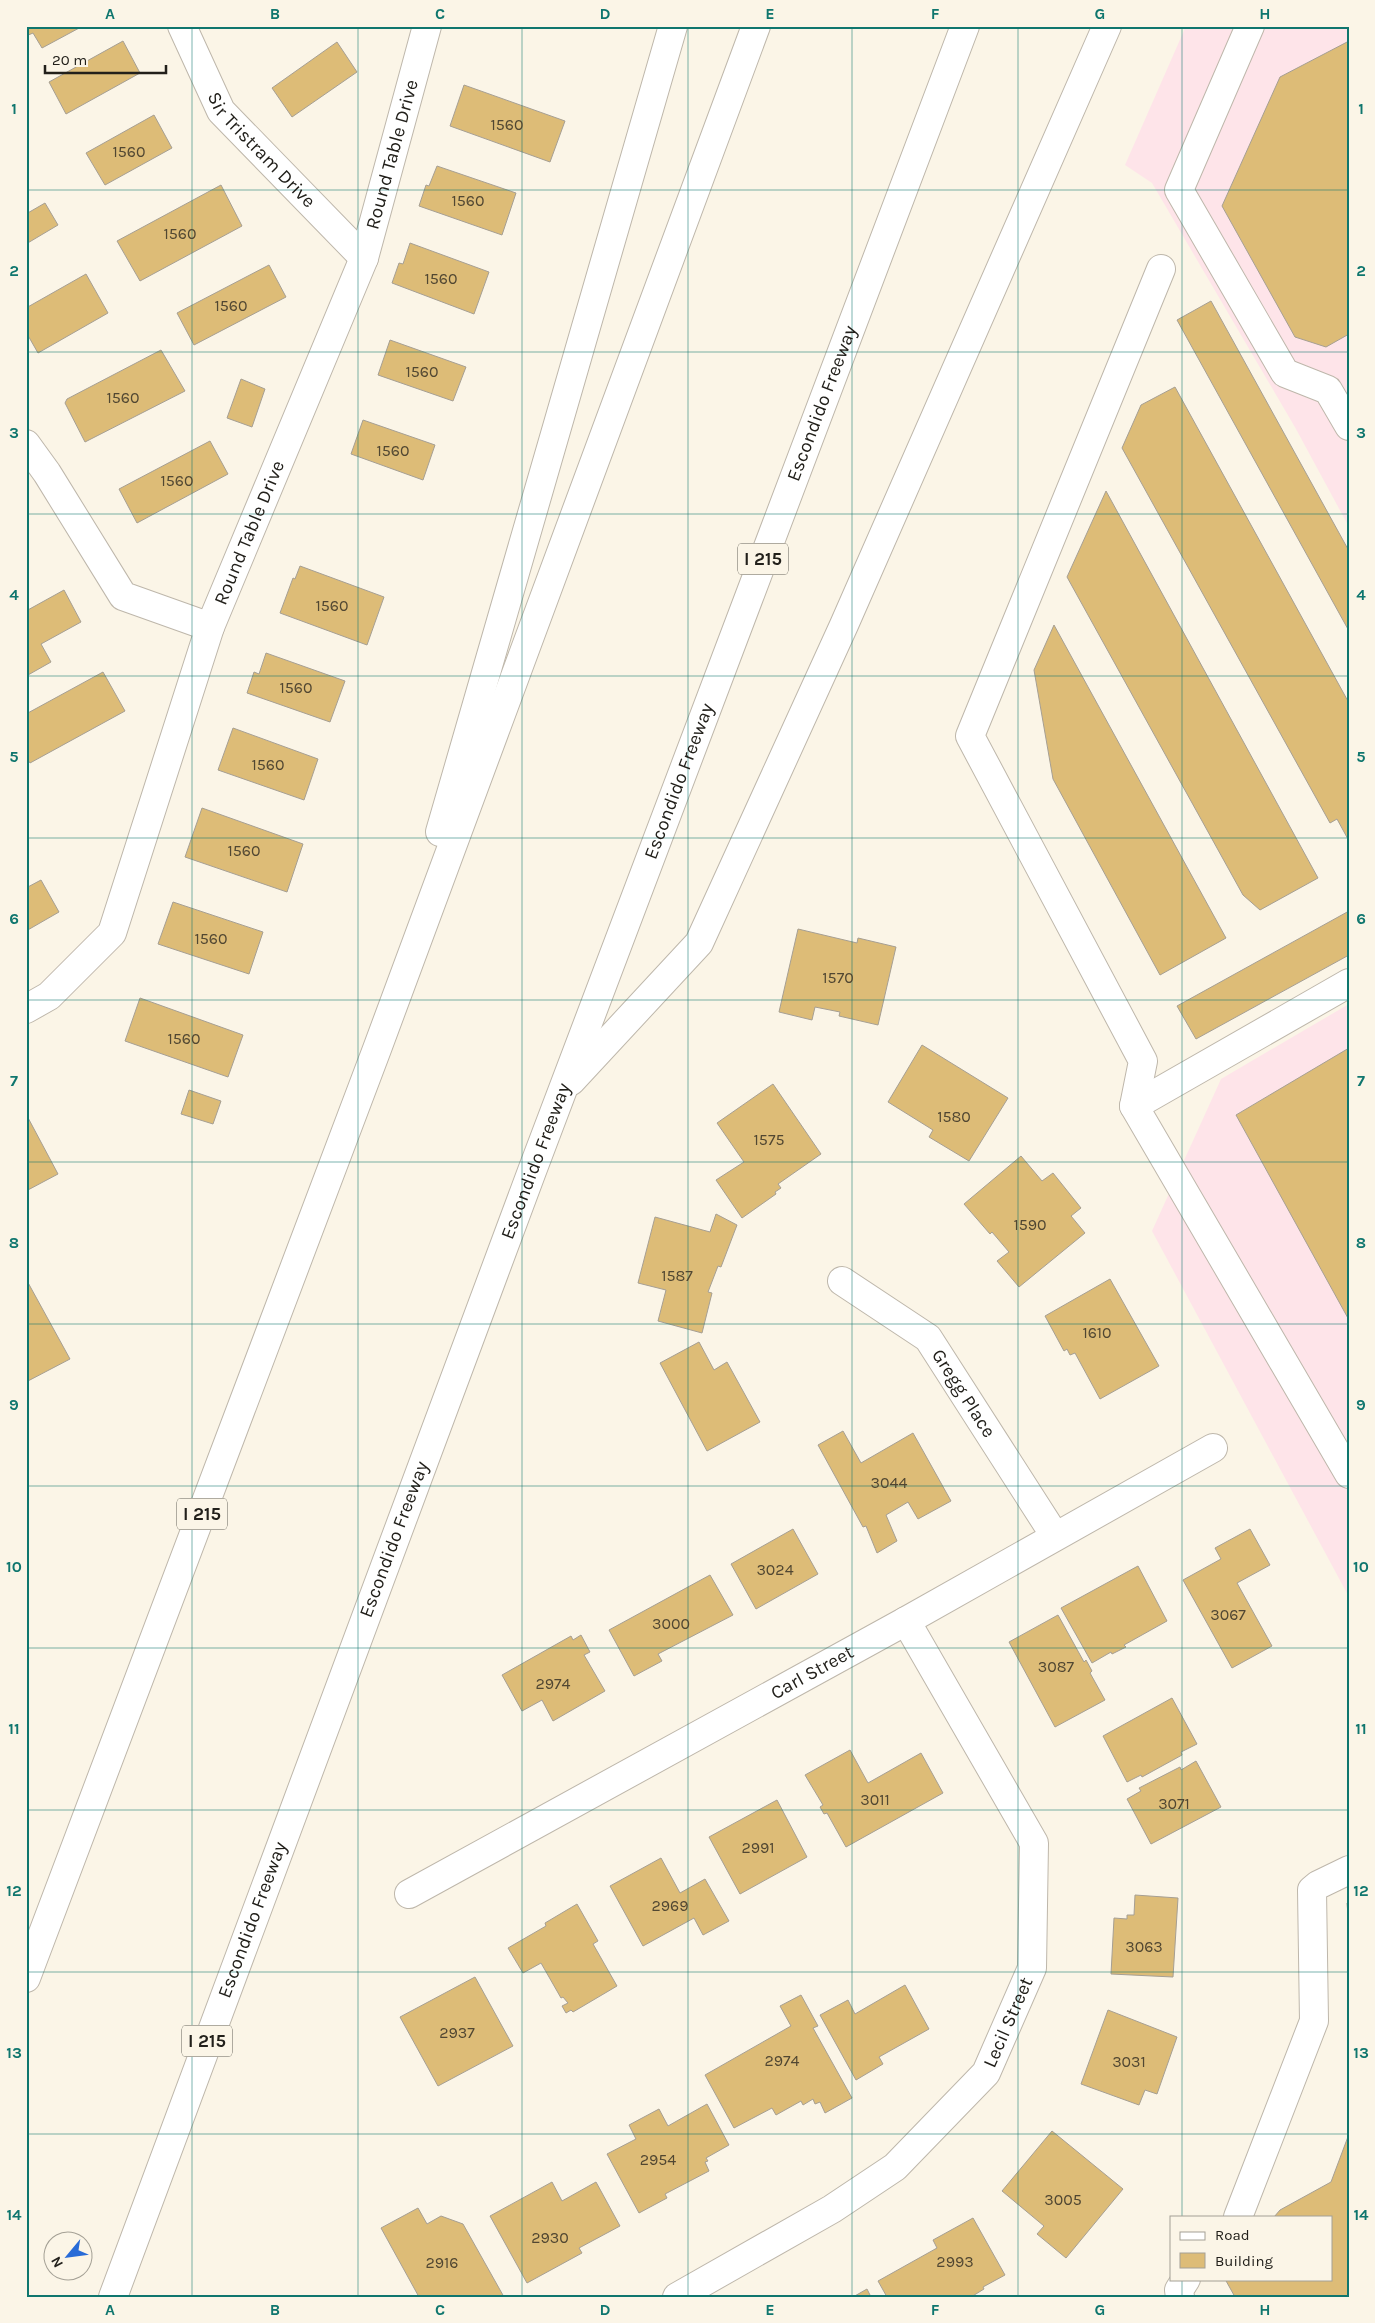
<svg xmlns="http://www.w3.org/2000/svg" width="1375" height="2323" font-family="Karla,sans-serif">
<rect width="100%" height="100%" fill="#fbf5e7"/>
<!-- commercial -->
<path fill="#fee4e9" d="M1186 26H1349V527L1296 429 1152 183 1125 165Z
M1349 1004V1597L1152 1231 1221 1079Z"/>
<!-- building -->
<path fill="#ddbc77" stroke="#a69f93" d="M26 26H81V27L42 48 33 33 26 36Z
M123 41 140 73 66 114 49 82Z
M1349 41V334L1326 347 1295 337 1222 206 1280 77Z
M337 42 357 72 292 117 272 88Z
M464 85 565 121 550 162 450 126Z
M154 115 172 148 105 185 86 153Z
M437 166 516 193 502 235 419 206 426 185 429 186Z
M221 185 242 226 140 281 117 241Z
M45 203 58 225 26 244V214Z
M410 243 489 272 474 314 392 283 399 263 403 264Z
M269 265 286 297 194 345 177 313Z
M86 274 108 313 38 353 26 332V308Z
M1211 301 1349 551V631L1177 320Z
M390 340 466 367 453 401 378 375Z
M161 350 185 391 85 442 65 403 67 399Z
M241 379 265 389 252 427 227 418Z
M1175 387 1349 703V841L1337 819 1330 823 1122 448 1141 405Z
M363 420 435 445 423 480 351 454Z
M210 441 228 474 137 523 119 489Z
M1106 491 1318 878 1260 910 1243 895 1067 577Z
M300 566 384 597 367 645 280 613 293 578 295 579Z
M64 590 81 622 41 644 51 662 28 675 26 611Z
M1054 625 1226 938 1160 975 1053 779 1034 670Z
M266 653 345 681 330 722 247 693 254 672 259 674Z
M103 672 125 711 30 763 26 757V714Z
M233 728 318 759 304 800 218 770Z
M202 808 303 844 287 892 185 857Z
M41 880 59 912 26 931V888Z
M173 902 263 932 249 974 158 944Z
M1349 911V955L1196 1039 1177 1006Z
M798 929 857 943 858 938 896 947 878 1025 839 1016 840 1012 815 1007 812 1020 779 1012Z
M140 998 243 1035 228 1077 125 1041Z
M922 1045 1008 1098 969 1161 929 1137 933 1130 888 1102Z
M1349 1048V1320L1236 1115Z
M773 1084 821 1154 778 1184 781 1188 775 1192 776 1194 742 1218 716 1180 744 1162 717 1123Z
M189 1090 221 1101 213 1124 181 1114Z
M26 1114 58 1174 26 1191Z
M1021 1156 1042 1181 1053 1173 1081 1208 1071 1216 1085 1233 1019 1287 997 1261 1009 1252 992 1232 990 1234 964 1204Z
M716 1214 737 1225 721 1267 718 1266 708 1292 712 1293 702 1333 658 1321 666 1290 638 1283 655 1217 710 1232Z
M26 1279 70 1359 26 1382Z
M1110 1279 1159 1366 1100 1399 1075 1353 1070 1355 1067 1349 1064 1351 1045 1316Z
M699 1342 714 1370 727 1362 760 1422 707 1451 660 1363Z
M843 1431 861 1463 913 1433 951 1501 918 1519 908 1502 886 1515 897 1541 877 1553 866 1526 863 1527 818 1445Z
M793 1529 818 1574 756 1609 731 1564Z
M1250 1529 1270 1565 1237 1583 1272 1646 1232 1668 1183 1580 1221 1559 1215 1548Z
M1138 1566 1167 1621 1124 1645 1126 1647 1112 1654 1111 1652 1092 1663 1061 1608Z
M710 1575 733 1615 658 1654 662 1661 634 1676 609 1630Z
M1058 1615 1084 1662 1086 1660 1092 1671 1090 1673 1105 1700 1055 1727 1009 1642Z
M581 1635 590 1652 584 1655 605 1691 553 1721 542 1700 522 1711 502 1675 571 1636 573 1640Z
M1172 1698 1197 1744 1181 1752 1182 1755 1142 1777 1141 1775 1127 1782 1103 1736Z
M850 1750 868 1783 921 1753 943 1793 846 1847 827 1813 824 1814 820 1807 823 1805 805 1775Z
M1196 1761 1221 1807 1151 1844 1127 1799 1141 1791 1139 1788 1180 1767 1181 1770Z
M777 1800 807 1857 740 1894 709 1837Z
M661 1858 680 1893 705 1879 729 1921 703 1935 694 1918 643 1946 610 1886Z
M1135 1895 1178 1898 1173 1977 1111 1974 1114 1918 1127 1919V1915H1134Z
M1349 1902V1926L1347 1903Z
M577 1904 598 1941 593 1944 617 1986 573 2012 571 2010 566 2013 562 2006 568 2003 563 1997 561 1998 541 1963 523 1973 508 1948 546 1926 545 1923Z
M475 1977 513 2046 438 2086 400 2017Z
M905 1985 929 2029 879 2057 883 2064 856 2080 820 2015 848 2000 855 2014Z
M801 1995 818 2026 813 2028 852 2098 825 2113 820 2102 815 2104 813 2099 803 2105 801 2101 776 2115 772 2108 734 2128 705 2075 791 2026 780 2006Z
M1108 2010 1177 2037 1157 2094 1145 2090 1139 2105 1081 2084Z
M707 2104 729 2145 706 2158 708 2161 705 2162 709 2171 665 2194 667 2198 639 2213 607 2154 636 2139 629 2125 659 2109 668 2126Z
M1052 2131 1123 2189 1066 2258 1037 2234 1044 2226 1002 2191Z
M1349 2134V2297H1235L1225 2279H1331V2217H1274L1280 2210 1331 2182Z
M552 2182 562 2201 596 2182 620 2226 579 2248 582 2253 527 2283 490 2216Z
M418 2208 427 2224 441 2216 463 2224 504 2297H419L381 2228Z
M973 2218 1005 2275 983 2287 984 2289 971 2297H887L878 2281 937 2248 933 2240Z
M867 2289 871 2297H853Z"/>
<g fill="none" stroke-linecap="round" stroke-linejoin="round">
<!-- minor casing -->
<g stroke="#beb7ab" stroke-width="30">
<g id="minor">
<path id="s1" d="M182 26 221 111 364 258"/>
<path d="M1250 26 1179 190 1285 373 1328 390 1349 426"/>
<path d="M26 444 47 473 123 596 210 627"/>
<path d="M1349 983 1134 1106 1349 1474"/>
<path id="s2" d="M26 1009 49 996 112 933 210 627 364 258 427 26"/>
<path d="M1134 1106 1143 1061 970 736 1161 269"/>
<path id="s3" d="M842 1281 928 1338 1055 1536"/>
<path id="s4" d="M409 1894 906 1621 1213 1448"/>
<path d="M1238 2217 1314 2021 1312 1890 1318 1885 1349 1870"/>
<path id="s5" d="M677 2297 832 2209 895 2167 986 2073 1032 1968 1034 1843 906 1621"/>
<path d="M1180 2297 1179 2290 1186 2279"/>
</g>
</g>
<!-- highway casing -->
<g stroke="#beb7ab" stroke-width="30">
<g id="highway">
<path d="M440 832 673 26"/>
<path d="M571 1081 699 943 844 625 1107 26"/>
<path d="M26 1978 377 1049 756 26"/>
<path id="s6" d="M113 2297C392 1538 678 782 965 26"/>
</g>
</g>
<!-- minor -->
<use href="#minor" stroke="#fff" stroke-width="28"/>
<!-- highway -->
<use href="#highway" stroke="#fff" stroke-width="28"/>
</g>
<!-- grid -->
<path fill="none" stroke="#0f766e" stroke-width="1" stroke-opacity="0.55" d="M192 26V2297M358 26V2297M522 26V2297M688 26V2297M852 26V2297M1018 26V2297M1182 26V2217M26 190H1349M26 352H1349M26 514H1349M26 676H1349M26 838H1349M26 1000H1349M26 1162H1349M26 1324H1349M26 1486H1349M26 1648H1349M26 1810H1349M26 1972H1349M26 2134H1349M1182 2279V2297"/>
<g text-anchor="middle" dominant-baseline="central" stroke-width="5" stroke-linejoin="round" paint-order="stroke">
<!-- number labels -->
<g font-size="16" fill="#514732">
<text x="507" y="124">1560</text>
<text x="129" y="151">1560</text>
<text x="468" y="200">1560</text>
<text x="180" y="233">1560</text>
<text x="441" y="278">1560</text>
<text x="231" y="305">1560</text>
<text x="422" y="371">1560</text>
<text x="123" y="397">1560</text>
<text x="393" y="450">1560</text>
<text x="177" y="480">1560</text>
<text x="332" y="605">1560</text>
<text x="296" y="687">1560</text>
<text x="268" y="764">1560</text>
<text x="244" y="850">1560</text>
<text x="211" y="938">1560</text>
<text x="838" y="977">1570</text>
<text x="184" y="1038">1560</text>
<text x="954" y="1116">1580</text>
<text x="769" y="1139">1575</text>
<text x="1030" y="1224">1590</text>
<text x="677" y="1275">1587</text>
<text x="1097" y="1332">1610</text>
<text x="889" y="1482">3044</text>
<text x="775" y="1569">3024</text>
<text x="1228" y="1614">3067</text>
<text x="671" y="1623">3000</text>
<text x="1056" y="1666">3087</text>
<text x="553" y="1683">2974</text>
<text x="875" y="1799">3011</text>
<text x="1174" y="1803">3071</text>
<text x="758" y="1847">2991</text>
<text x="670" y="1905">2969</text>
<text x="1144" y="1946">3063</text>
<text x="457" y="2032">2937</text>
<text x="782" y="2060">2974</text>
<text x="1129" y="2061">3031</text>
<text x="658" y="2159">2954</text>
<text x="1063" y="2199">3005</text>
<text x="550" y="2237">2930</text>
<text x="955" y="2261">2993</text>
<text x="442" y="2262">2916</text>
</g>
<!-- shield labels -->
<g fill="#fbf5e7" stroke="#636058" stroke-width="1">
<rect x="738" y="543.5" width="50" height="31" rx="4"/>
<rect x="177" y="1498.5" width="50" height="31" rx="4"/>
<rect x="182" y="2025.5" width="50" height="31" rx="4"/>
</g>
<g font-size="18" font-weight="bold" fill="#22201b">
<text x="763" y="559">I 215</text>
<text x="202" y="1514">I 215</text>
<text x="207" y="2041">I 215</text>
</g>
<!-- street labels -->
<g font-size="19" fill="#22201b" stroke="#fbf5e7">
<text stroke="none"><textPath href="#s1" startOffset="149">Sir Tristram Drive</textPath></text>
<text stroke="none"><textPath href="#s2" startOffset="944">Round Table Drive</textPath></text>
<text stroke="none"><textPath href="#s6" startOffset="2022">Escondido Freeway</textPath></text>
<text stroke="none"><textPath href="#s2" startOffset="539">Round Table Drive</textPath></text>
<text stroke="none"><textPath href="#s6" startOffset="1618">Escondido Freeway</textPath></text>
<text stroke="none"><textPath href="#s6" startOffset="1212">Escondido Freeway</textPath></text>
<text stroke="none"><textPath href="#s3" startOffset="169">Gregg Place</textPath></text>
<text stroke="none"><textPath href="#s6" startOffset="808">Escondido Freeway</textPath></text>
<text stroke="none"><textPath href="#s4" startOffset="460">Carl Street</textPath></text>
<text stroke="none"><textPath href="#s6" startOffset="402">Escondido Freeway</textPath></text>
<text stroke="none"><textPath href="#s5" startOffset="440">Lecil Street</textPath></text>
</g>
</g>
<!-- border -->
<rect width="1375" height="2323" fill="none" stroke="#fbf5e7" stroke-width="55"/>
<!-- legend -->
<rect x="1170" y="2216" width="162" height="65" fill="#fbf5e7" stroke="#a4a095"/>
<rect x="1180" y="2232" width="25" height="8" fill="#ffffff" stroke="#a4a095"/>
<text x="1215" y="2240" font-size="15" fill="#22201b">Road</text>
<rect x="1180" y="2253" width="25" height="15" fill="#ddbc77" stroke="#a4a095"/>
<text x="1215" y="2266" font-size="15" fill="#22201b">Building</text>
<!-- north arrow -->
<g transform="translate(68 2256) rotate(241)"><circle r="24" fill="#fbf5e7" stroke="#a4a095"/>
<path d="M0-4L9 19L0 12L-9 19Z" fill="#286bd7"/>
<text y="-8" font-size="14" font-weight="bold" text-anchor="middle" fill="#22201b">N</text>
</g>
<!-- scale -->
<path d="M45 65v8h121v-8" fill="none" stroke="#22201b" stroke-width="2.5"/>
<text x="52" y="65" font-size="15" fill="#22201b" stroke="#fbf5e7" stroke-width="4" paint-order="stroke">20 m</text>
<rect x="28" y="28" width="1320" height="2268" fill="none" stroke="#0f766e" stroke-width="2"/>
<g font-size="16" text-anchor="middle" font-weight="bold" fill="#0f766e">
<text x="110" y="19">A</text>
<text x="275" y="19">B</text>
<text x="440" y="19">C</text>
<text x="605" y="19">D</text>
<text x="770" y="19">E</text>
<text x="935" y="19">F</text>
<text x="1100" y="19">G</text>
<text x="1265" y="19">H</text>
<text x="14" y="114">1</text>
<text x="1361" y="114">1</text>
<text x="14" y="276">2</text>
<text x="1361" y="276">2</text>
<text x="14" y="438">3</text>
<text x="1361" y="438">3</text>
<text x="14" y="600">4</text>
<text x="1361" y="600">4</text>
<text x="14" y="762">5</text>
<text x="1361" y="762">5</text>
<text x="14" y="924">6</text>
<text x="1361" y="924">6</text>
<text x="14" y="1086">7</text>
<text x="1361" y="1086">7</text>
<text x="14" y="1248">8</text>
<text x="1361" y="1248">8</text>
<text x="14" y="1410">9</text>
<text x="1361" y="1410">9</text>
<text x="14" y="1572">10</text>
<text x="1361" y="1572">10</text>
<text x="14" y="1734">11</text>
<text x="1361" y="1734">11</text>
<text x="14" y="1896">12</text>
<text x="1361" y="1896">12</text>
<text x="14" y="2058">13</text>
<text x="1361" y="2058">13</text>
<text x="14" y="2220">14</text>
<text x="1361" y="2220">14</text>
<text x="110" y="2315">A</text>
<text x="275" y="2315">B</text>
<text x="440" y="2315">C</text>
<text x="605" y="2315">D</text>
<text x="770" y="2315">E</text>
<text x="935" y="2315">F</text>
<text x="1100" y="2315">G</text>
<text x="1265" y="2315">H</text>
</g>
</svg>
